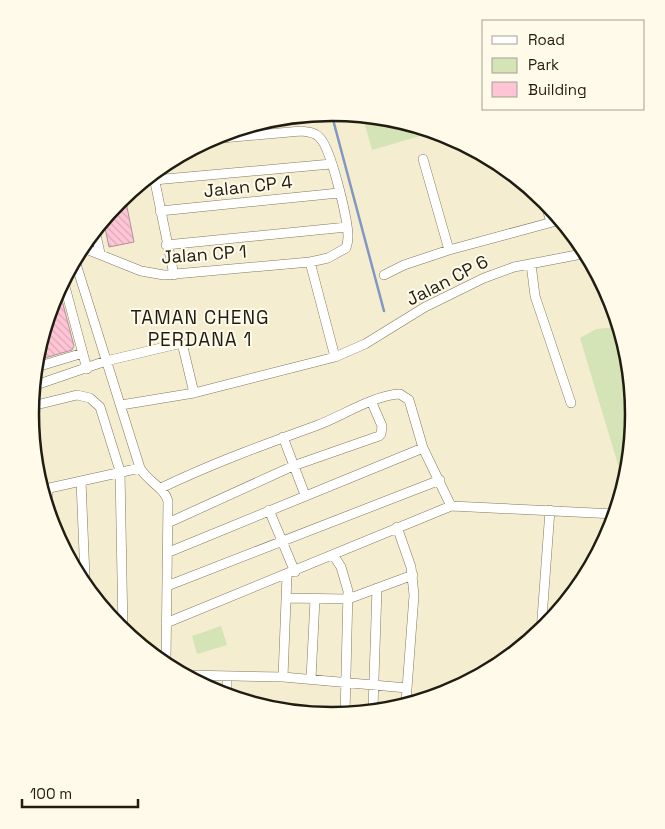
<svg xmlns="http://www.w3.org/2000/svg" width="665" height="829" font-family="'Space Grotesk',sans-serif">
<defs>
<pattern id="building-back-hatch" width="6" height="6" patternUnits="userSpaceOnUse" patternTransform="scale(1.25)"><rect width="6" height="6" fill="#ffc5d6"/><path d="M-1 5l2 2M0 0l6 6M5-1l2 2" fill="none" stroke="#daa9b7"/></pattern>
</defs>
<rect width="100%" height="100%" fill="#f5edd0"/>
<!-- green -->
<path fill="#d5e4b6" d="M363 118 434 132 372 150Z
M618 327 635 415 622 478 580 338 596 329Z
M221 626 227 645 197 654 192 636Z"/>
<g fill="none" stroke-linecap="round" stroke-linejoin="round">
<!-- stream -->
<path stroke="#8198c4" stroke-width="2.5" d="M331 112 384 311"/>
</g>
<!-- building -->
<path fill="url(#building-back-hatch)" stroke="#b0919a" d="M125 197 134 242 109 247 104 223 119 200Z
M59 289 74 346 72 350 41 359 53 298Z"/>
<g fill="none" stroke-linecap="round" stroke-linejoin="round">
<!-- minor casing -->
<g stroke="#80795f" stroke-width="10">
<path id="minor" d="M423 159 449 250
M154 177 174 275
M154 180 331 164
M544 199 551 222
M160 211 339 193
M96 235 100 253
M166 245 347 227
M86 249 141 271 164 275 310 262 328 258 346 248C347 245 348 241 348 237 348 220 331 147 319 137 314 132 308 132 301 131L211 139
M310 262 335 357
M76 264 140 468C149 483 164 487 168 501L166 660
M531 264 535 296 571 403
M384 275 404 265 449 250 560 220
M64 283 87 369
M40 366 83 353
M36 385 106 361 182 343 194 393
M121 405 194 393 335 357 365 344 425 307 484 278 514 267 582 254
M32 406 77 395 90 398 100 407 120 471 123 631
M283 437 305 495
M81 481 85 578
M161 488C213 463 263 445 318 425 342 416 374 395 400 394L409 400 423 448 451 506
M45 489 140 468
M48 506V489
M269 510 295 572
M170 522 293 466 379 436 381 434 382 426 372 403
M397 527 411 567 414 595 406 702
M169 552 423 448
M334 556 341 567 348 591 345 715
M167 586 440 480
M286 598 348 599 413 575
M166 623 451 506 615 514
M541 632 550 510
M188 675 283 677 407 688
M283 677 287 575
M311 679 315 599
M227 696V676
M373 709 377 588
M315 713 343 715"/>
</g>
<!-- minor -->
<use href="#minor" stroke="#fff" stroke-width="9"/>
</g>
<g text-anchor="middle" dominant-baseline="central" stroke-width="4" stroke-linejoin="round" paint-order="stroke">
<!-- street labels -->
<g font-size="18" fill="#1f1c12" stroke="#fffae9">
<text transform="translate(248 186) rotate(-6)">Jalan CP 4</text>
<text transform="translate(204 254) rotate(-4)">Jalan CP 1</text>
<text transform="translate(447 280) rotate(-27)">Jalan CP 6</text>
</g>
<!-- neighbourhood labels -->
<g font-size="19" letter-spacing="1" fill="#1f1c12" stroke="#fffae9">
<text x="200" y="317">TAMAN CHENG<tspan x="200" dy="22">PERDANA 1</tspan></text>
</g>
</g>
<!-- crop -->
<path d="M0 0H665V829H0ZM39 414a293 293 0 1 1 586 0a293 293 0 1 1-586 0Z" fill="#fffae9" fill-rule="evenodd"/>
<path fill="none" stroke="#1f1c12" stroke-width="2.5" d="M39 414a293 293 0 1 1 586 0a293 293 0 1 1-586 0Z"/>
<!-- legend -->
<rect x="482" y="20" width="162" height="90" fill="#fffae9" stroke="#a5a193"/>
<rect x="492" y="36" width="25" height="8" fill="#ffffff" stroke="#a5a193"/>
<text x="528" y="45" font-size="15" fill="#1f1c12">Road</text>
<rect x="492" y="58" width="25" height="15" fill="#d5e4b6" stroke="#a5a193"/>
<text x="528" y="70" font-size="15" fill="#1f1c12">Park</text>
<rect x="492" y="82" width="25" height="15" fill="#ffc5d6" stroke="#a5a193"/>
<text x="528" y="95" font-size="15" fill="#1f1c12">Building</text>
<!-- scale -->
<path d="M22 799v8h116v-8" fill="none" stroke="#1f1c12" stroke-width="2.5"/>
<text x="30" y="799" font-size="15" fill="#1f1c12" stroke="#fffae9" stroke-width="4" paint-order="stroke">100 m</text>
</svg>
